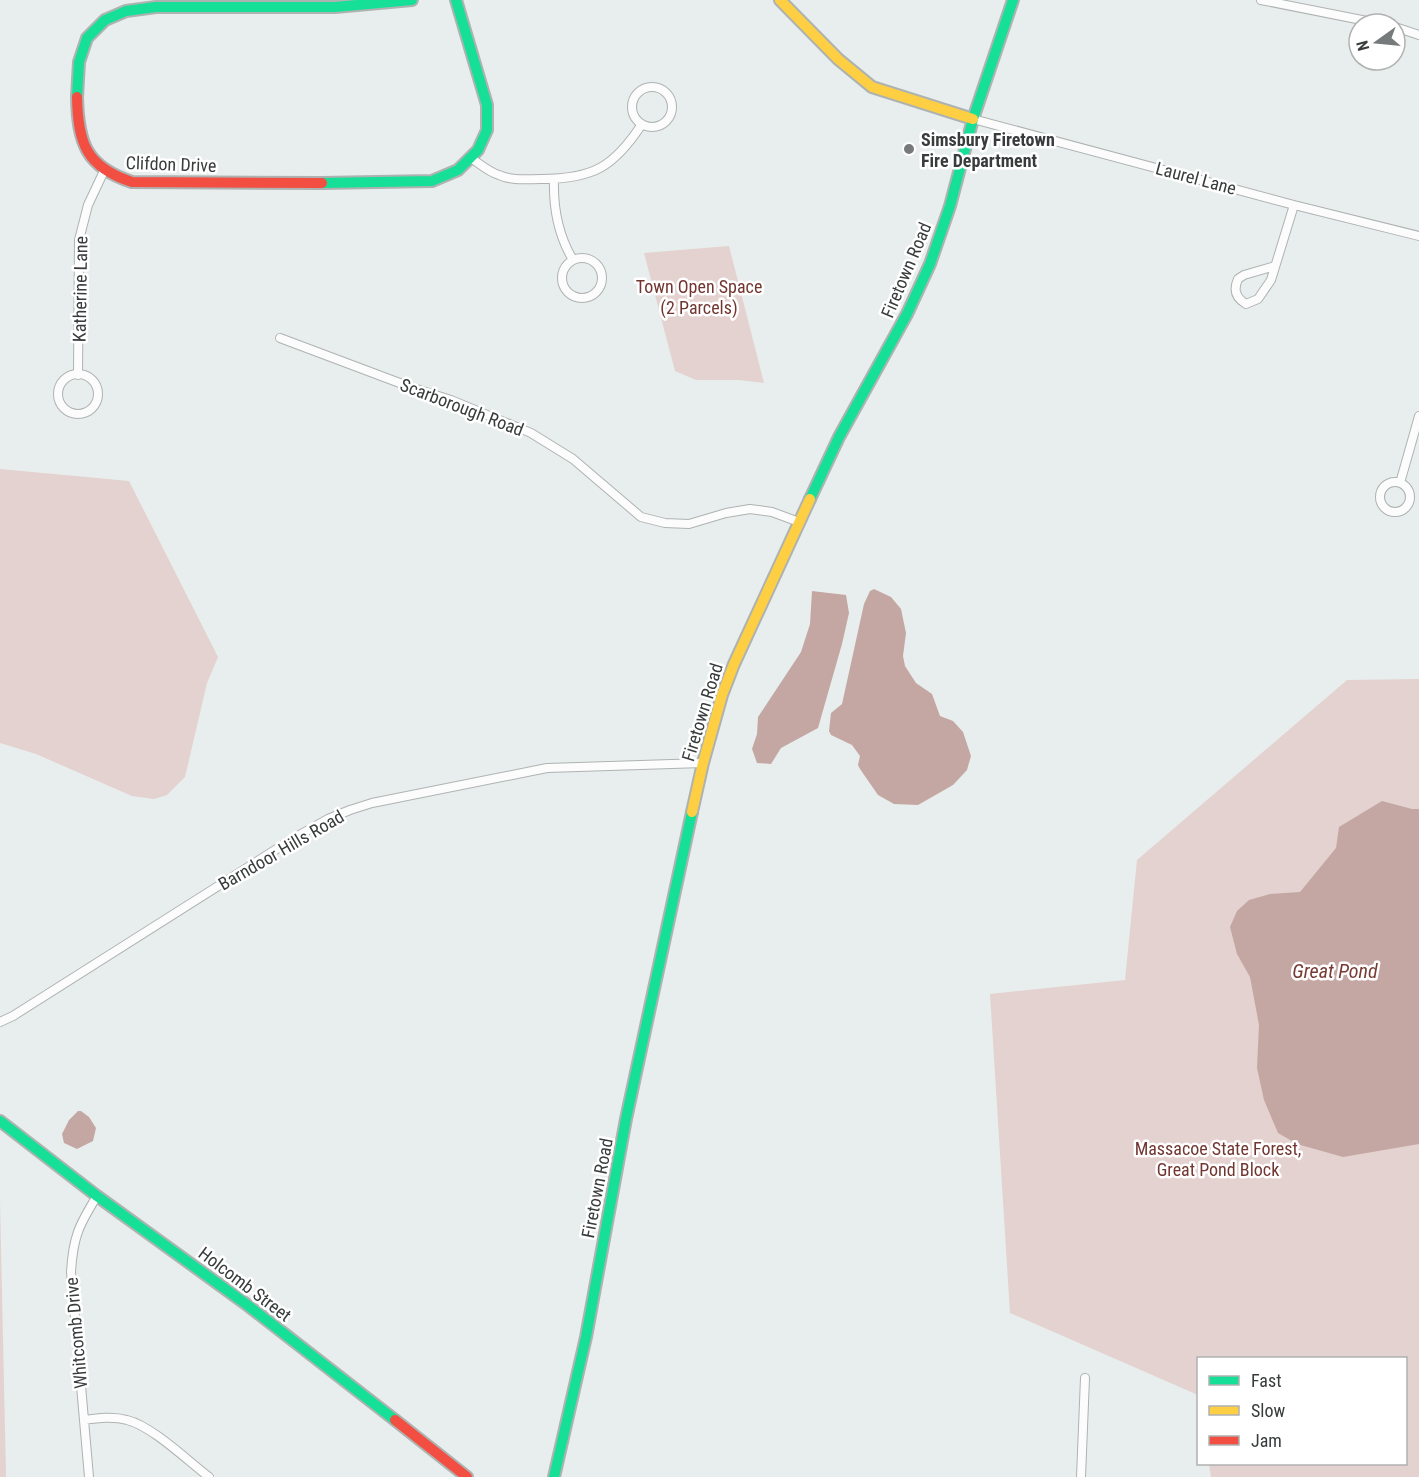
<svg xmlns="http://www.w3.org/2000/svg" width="1419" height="1477" font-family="'Roboto Condensed',sans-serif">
<rect width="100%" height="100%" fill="#e8eeed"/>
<!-- green -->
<path fill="#e3d2cf" d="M729 246 764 383 739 380H696L675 371 644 253Z
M0 469 129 481 218 657 207 683 185 777 167 795 154 799 132 796 36 754 0 743Z
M1419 679V1477H1211L1209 1464H1406V1358H1198V1395L1010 1313 990 994 1125 980 1137 860 1347 680Z
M0 1200 6 1477H0Z"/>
<!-- water -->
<path fill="#c4a7a3" d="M874 589 891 597 901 609 906 633 903 656 905 666 916 683 932 694 940 716 953 721 963 732 971 756 967 770 953 785 918 805 894 804 878 795 860 769 858 765 860 756 852 745 831 735 829 731 831 713 842 704 864 604 870 591Z
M812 591 846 595 849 613 842 644 818 728 781 748 771 764 757 763 752 749 757 734 758 717 801 652 810 624Z
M1382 801 1412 809H1419V1144L1343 1157 1297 1144 1278 1133 1264 1100 1257 1068 1259 1025 1250 977 1237 954 1230 927 1237 911 1249 900 1270 894 1300 892 1336 848 1339 827Z
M78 1111H81L89 1117 96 1128 93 1141 77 1149 64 1143 62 1134 69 1120Z"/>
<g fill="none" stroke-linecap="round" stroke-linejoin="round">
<!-- street casing -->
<g stroke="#aeb3b2" stroke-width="10">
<path id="street" d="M1261 0 1382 24
M1395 27 1419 35
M632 107a20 20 0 1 1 40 0a20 20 0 1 1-40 0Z
M973 119 1294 205 1419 236
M471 158C480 164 489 172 499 175 512 181 527 179 541 179 593 179 614 167 642 124
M554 179C553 209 558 235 573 260
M562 278a20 20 0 1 1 40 0a20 20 0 1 1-40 0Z
M1275 266 1244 275 1238 279C1233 290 1236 298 1246 304L1258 299 1271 280 1294 205
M280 338 413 388 451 400 531 433 573 459 641 517 665 523 689 524 726 513 750 509 772 512 799 522
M58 394a20 20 0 1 1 40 0a20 20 0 1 1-40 0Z
M78 375 79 240 88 205 104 171
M1380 497a15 15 0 1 1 30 0a15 15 0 1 1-30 0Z
M1400 483 1419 416
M0 1022 13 1016 294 838 328 819 350 810 372 803 547 768 703 763
M84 1420C98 1418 113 1416 127 1420 152 1426 188 1461 209 1477
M89 1477 71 1272C73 1237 79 1225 97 1196
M1081 1477 1085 1378"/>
</g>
<!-- fast casing -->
<g stroke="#aeb3b2" stroke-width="14">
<path id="fast" d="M77 97 79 62 87 38 105 20 126 11 156 7H335L412 0
M322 183 432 181 458 170 478 150 487 130V105L456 0
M810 499 839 437 907 314 930 264 950 206 973 119 1013 0
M0 1121 97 1196 246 1304 395 1420
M554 1477 586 1337 626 1119 692 812"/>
</g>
<!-- slow casing -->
<g stroke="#aeb3b2" stroke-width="14">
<path id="slow" d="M780 0 838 59 872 87 973 119
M692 812 703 763 722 695 734 664 810 499"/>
</g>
<!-- jam casing -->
<g stroke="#aeb3b2" stroke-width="14">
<path id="jam" d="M77 97C78 143 86 167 132 182L322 183
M395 1420 467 1477"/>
</g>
<!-- street -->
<use href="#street" stroke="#fcfcfc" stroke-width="8"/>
<!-- fast -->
<use href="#fast" stroke="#16e098" stroke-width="10"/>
<!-- slow -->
<use href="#slow" stroke="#ffcf43" stroke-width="10"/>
<!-- jam -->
<use href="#jam" stroke="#f24e42" stroke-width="10"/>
</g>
<!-- markers -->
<circle fill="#767a7a" stroke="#fff" stroke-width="2" cx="909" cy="149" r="6"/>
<g text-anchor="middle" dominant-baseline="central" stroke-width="5" stroke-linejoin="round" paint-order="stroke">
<!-- poi labels -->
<g font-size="18" font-weight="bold" fill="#393c3c" stroke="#fff" text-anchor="start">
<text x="921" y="139">Simsbury Firetown<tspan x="921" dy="21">Fire Department</tspan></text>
</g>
<!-- street labels -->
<g font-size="18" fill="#393c3c" stroke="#fff">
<text transform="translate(171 164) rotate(2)">Clifdon Drive</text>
<text transform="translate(1196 178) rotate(15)">Laurel Lane</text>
<text transform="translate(906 270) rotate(-67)">Firetown Road</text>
<text transform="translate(80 289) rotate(-89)">Katherine Lane</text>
<text transform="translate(462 407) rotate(21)">Scarborough Road</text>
<text transform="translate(702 712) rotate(-73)">Firetown Road</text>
<text transform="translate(281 850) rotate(-30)">Barndoor Hills Road</text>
<text transform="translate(597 1188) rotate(-79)">Firetown Road</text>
<text transform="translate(245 1284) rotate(37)">Holcomb Street</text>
<text transform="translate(76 1333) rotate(-95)">Whitcomb Drive</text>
</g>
<!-- park labels -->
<g font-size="18" fill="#713630" stroke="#fff">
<text x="699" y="286">Town Open Space<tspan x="699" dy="21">(2 Parcels)</tspan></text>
<text x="1218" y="1148">Massacoe State Forest,<tspan x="1218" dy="21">Great Pond Block</tspan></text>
</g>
<!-- water labels -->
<g font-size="20" font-style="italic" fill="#773b34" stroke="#fff">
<text x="1335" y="971">Great Pond</text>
</g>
</g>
<!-- legend -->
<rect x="1197" y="1357" width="210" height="108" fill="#ffffff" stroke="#b0b1b1" stroke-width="1.5"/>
<rect x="1209" y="1376" width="30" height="9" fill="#16e098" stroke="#b0b1b1" stroke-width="1.5"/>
<text x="1251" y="1387" font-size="18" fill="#393c3c">Fast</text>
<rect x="1209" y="1406" width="30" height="9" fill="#ffcf43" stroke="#b0b1b1" stroke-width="1.5"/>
<text x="1251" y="1417" font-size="18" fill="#393c3c">Slow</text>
<rect x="1209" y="1436" width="30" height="9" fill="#f24e42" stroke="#b0b1b1" stroke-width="1.5"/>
<text x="1251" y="1447" font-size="18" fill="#393c3c">Jam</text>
<!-- north arrow -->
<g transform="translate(1377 42) rotate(255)"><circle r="28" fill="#ffffff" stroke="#b0b1b1" stroke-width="1.5"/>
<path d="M0-4.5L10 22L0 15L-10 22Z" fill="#767a7a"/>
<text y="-9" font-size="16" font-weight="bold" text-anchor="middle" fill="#393c3c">N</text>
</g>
</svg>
